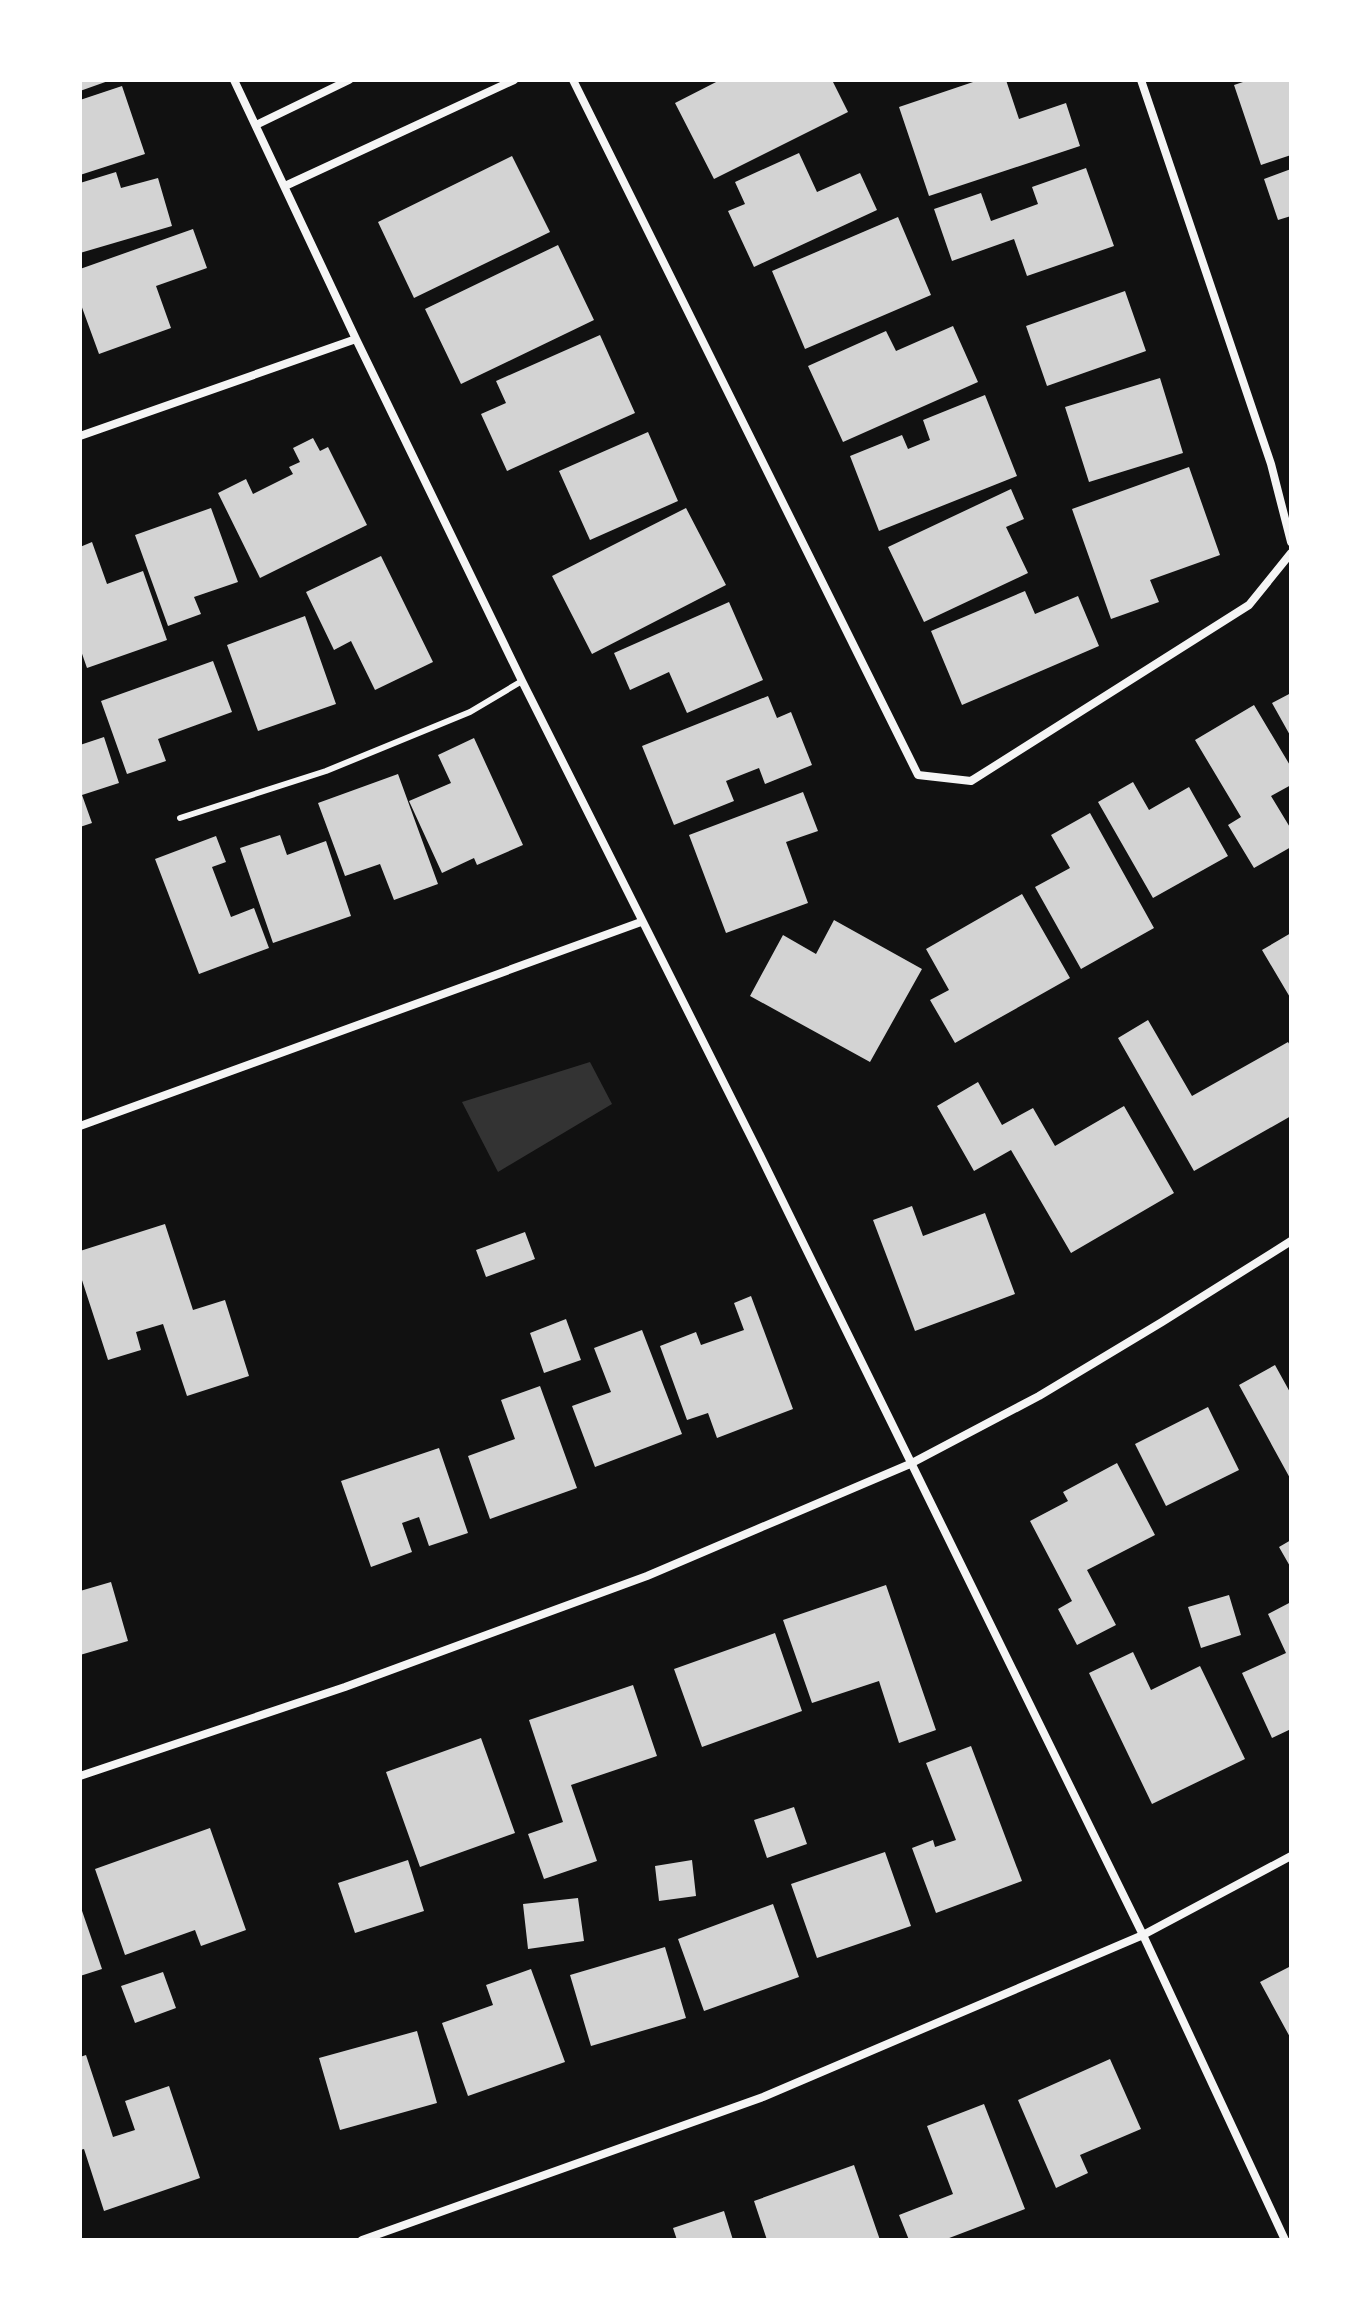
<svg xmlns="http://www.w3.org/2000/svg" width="1371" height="2320" font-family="'DM Sans',sans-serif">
<rect width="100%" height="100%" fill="#111"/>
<!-- water -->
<path fill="#333" d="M590 1062 612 1104 498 1172 462 1102Z"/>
<!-- building -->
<path fill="#d3d3d3" d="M80 80H111L80 91Z
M720 80H832L848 112 714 179 675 103Z
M979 80H1006L1019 119 1066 103 1080 146 929 196 899 107Z
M1249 80H1291V155L1261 165 1234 85Z
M122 86 145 154 80 175V100Z
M799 153 817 192 860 173 877 210 754 267 728 211 745 204 735 182Z
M512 156 550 232 414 298 378 222Z
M1086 168 1114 246 1027 276 1014 239 952 261 934 209 981 193 991 221 1038 204 1032 187Z
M1291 169V216L1278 220 1264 179Z
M116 172 121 188 158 178 172 226 80 253V183Z
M898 217 931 295 805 349 772 271Z
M193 229 207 268 156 286 171 328 99 354 80 302V269Z
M558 245 594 320 461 384 425 309Z
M1125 291 1146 351 1047 386 1026 326Z
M953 326 978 382 843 442 808 366 886 331 896 351Z
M600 335 635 413 507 471 481 414 506 403 496 381Z
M1160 378 1183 453 1089 482 1065 407Z
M985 395 1017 476 879 531 850 456 902 435 908 449 930 440 923 420Z
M648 432 678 501 590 540 559 471Z
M313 438 320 451 328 447 367 525 260 578 218 493 246 479 253 494 293 474 289 467 300 462 293 448Z
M1189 467 1220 555 1150 580 1159 602 1111 619 1072 509Z
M1011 489 1024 519 1006 527 1028 573 924 622 888 547Z
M211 508 238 582 194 597 201 614 168 626 135 535Z
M686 508 726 585 592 654 552 576Z
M92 542 107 584 143 571 167 640 87 668 80 648V547Z
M381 556 433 662 375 690 351 641 334 650 306 592Z
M1025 591 1035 614 1078 596 1099 646 962 705 931 631Z
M729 602 763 680 687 713 669 672 630 690 614 653Z
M305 616 336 704 258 731 227 645Z
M213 661 232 712 158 739 166 761 127 774 101 701Z
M1291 693V737L1272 703Z
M768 696 777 718 791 712 812 765 765 784 759 768 726 781 734 801 674 825 642 746Z
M1254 705 1291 767V785L1271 796 1291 829V847L1254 868 1228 825 1241 817 1195 740Z
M104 737 119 783 82 795 92 823 80 827V745Z
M474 738 523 845 477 865 474 858 442 873 409 801 451 783 438 755Z
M398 774 438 884 394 900 380 864 345 876 318 803Z
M1133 782 1149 810 1189 787 1228 856 1153 898 1098 802Z
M803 792 818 831 786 842 808 903 726 933 689 835Z
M1090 813 1154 928 1081 969 1035 887 1070 868 1051 835Z
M280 835 287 855 326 841 351 916 273 943 240 848Z
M216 836 226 862 212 867 231 917 254 908 269 948 199 974 155 859Z
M1022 894 1070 978 955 1043 930 1000 949 990 926 949Z
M834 920 922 969 870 1062 750 996 783 935 816 954Z
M1291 933V999L1262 950Z
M1148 1020 1192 1096 1288 1042 1291 1047V1116L1194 1171 1118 1038Z
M978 1082 1002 1125 1033 1108 1055 1146 1124 1106 1174 1193 1071 1253 1011 1150 974 1171 937 1106Z
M912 1206 923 1236 985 1213 1015 1294 915 1331 873 1220Z
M165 1224 193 1310 225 1300 249 1376 187 1396 163 1324 136 1332 141 1350 108 1360 80 1274V1251Z
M525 1232 535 1259 486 1277 476 1250Z
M751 1296 793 1409 717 1438 708 1413 687 1420 660 1346 696 1332 701 1345 744 1330 734 1303Z
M566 1319 581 1360 544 1373 530 1333Z
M642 1330 682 1434 595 1467 572 1406 611 1392 594 1348Z
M1275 1365 1291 1394V1480L1239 1385Z
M540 1386 577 1488 490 1519 468 1456 515 1439 501 1400Z
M1208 1407 1239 1470 1166 1506 1135 1444Z
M439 1448 468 1533 429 1546 419 1517 402 1523 412 1552 371 1567 341 1481Z
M1117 1463 1155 1535 1087 1570 1116 1625 1077 1645 1058 1609 1072 1601 1030 1521 1068 1501 1063 1492Z
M1291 1540V1568L1279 1547Z
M111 1582 128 1641 80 1655V1591Z
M886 1585 936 1730 899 1743 879 1681 812 1703 783 1620Z
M1229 1595 1241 1635 1201 1648 1188 1607Z
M1291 1602V1729L1272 1738 1242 1673 1286 1653 1268 1614Z
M775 1633 802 1711 702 1747 674 1669Z
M1133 1652 1151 1690 1200 1666 1245 1759 1152 1804 1089 1673Z
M633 1685 657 1756 571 1785 597 1861 544 1879 528 1834 563 1822 529 1720Z
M481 1738 515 1833 420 1867 386 1772Z
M971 1746 1022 1881 936 1913 912 1848 933 1840 935 1847 956 1840 926 1763Z
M794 1807 807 1844 767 1858 754 1820Z
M210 1828 246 1930 201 1946 195 1930 125 1955 95 1869Z
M885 1852 911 1926 817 1958 791 1884Z
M408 1860 424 1911 355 1933 338 1883Z
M692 1860 696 1896 659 1901 655 1866Z
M578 1898 584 1941 528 1949 523 1904Z
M773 1904 799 1977 704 2011 678 1939Z
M80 1905 102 1969 80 1976Z
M665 1947 686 2018 591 2046 570 1975Z
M1291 1966V2039L1260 1982Z
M531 1969 565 2062 468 2096 442 2023 493 2005 486 1985Z
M163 1972 176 2008 135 2023 121 1986Z
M417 2031 437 2103 340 2130 319 2058Z
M86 2055 113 2137 135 2130 125 2101 169 2086 200 2178 104 2211 84 2149 80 2150V2057Z
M1110 2059 1141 2129 1080 2155 1088 2173 1056 2188 1018 2100Z
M984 2104 1025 2209 944 2240H909L899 2215 953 2194 927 2126Z
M854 2165 880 2240H767L754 2201Z
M724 2211 733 2240H677L673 2228Z"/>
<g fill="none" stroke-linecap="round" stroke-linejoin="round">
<!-- service -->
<path stroke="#f5f5f5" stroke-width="6" d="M180 818 326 771 470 712 522 681"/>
<!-- minor -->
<path stroke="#f5f5f5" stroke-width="8" d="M234 80 356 339 522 681 758 1151 1143 1935 1285 2240
M573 80 918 775 971 781 1249 605 1291 553
M1141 80 1271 464 1291 542
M256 125 349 80
M285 186 514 80
M80 436 356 339
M80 1126 641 922
M80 1776 345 1687 647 1576 910 1464 1039 1396 1162 1322 1291 1241
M362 2240 763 2097 1143 1935 1291 1856"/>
</g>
<!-- border -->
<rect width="1371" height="2320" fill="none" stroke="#ffffff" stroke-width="164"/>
</svg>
